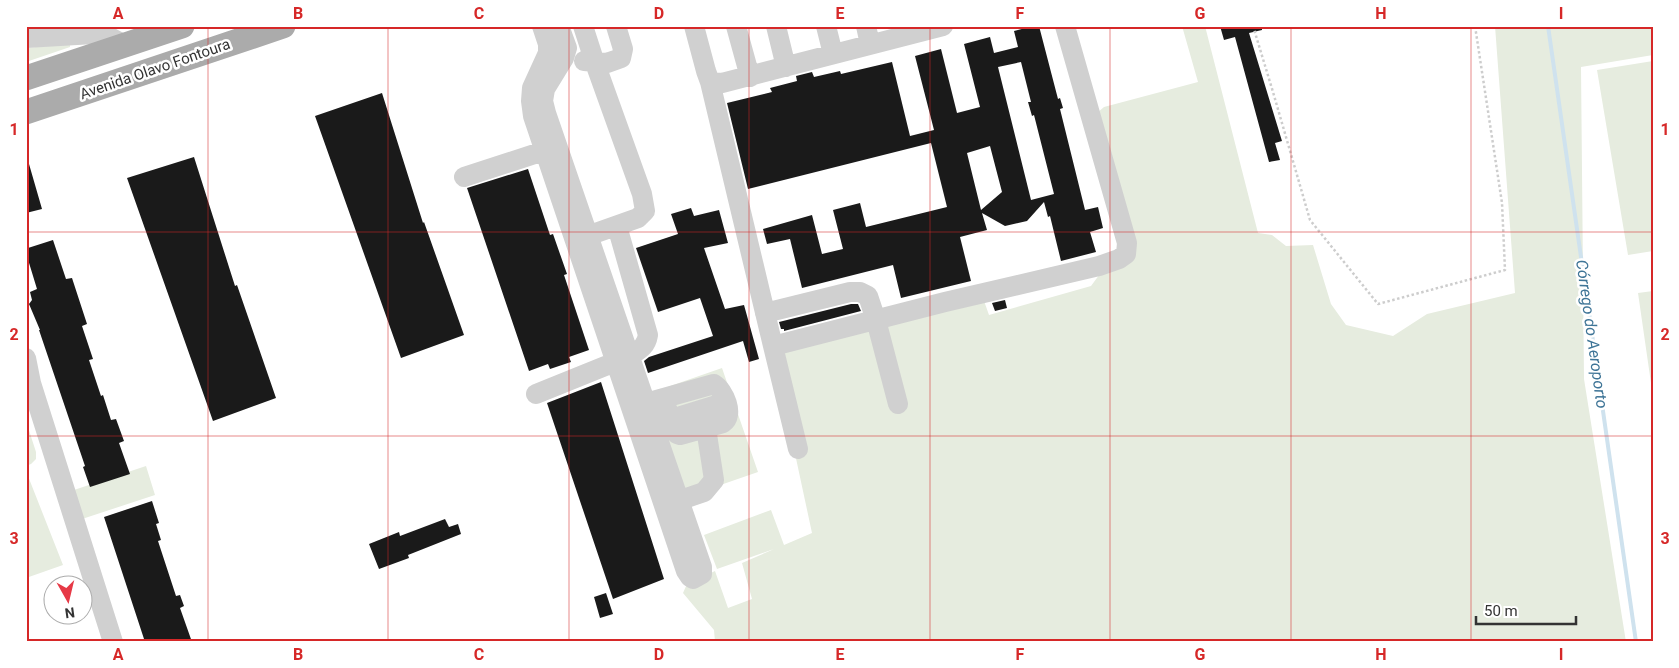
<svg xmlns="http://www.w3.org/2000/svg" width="1679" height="668" font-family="Roboto,sans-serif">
<rect width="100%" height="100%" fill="#fff"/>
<!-- green -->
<path fill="#e6ecdf" d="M1182 26H1205L1258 233 1272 235 1286 246 1313 245 1331 304 1346 325 1393 336 1427 314 1515 293 1495 26H1653V55L1581 67 1584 379 1626 642H715L714 630 683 593 687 584 715 571 728 608 752 599 742 563 774 549 717 569 704 535 771 510 784 545 812 533 773 351 983 298 989 315 1091 286 1119 248 1097 113 1104 107 1198 82Z
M70 44V47L26 62V48Z
M1653 61V251L1628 255 1597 70Z
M1653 291V397L1638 293Z
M722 368 758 472 680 499 653 392Z
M26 421 36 452V459L31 464 26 466Z
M146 466 155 495 76 521 65 493Z
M26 471 63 565 26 578Z"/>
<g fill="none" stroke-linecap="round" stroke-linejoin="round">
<!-- stream -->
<path stroke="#cfe2ee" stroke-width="4" d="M1548 26 1636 642"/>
</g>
<!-- building -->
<path fill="#1a1a1a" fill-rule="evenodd" d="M1033 26H1039L1058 99 1060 98 1063 108 1060 109 1085 210 1098 207 1103 228 1090 232 1096 252 1061 261 1050 216 1048 217 1044 202 1027 221 1005 226 982 213 987 230 960 237 971 281 901 298 893 265 802 288 790 239 767 244 763 229 812 215 822 254 843 249 833 210 860 203 866 227 947 207 931 143 748 189 727 103 772 92 770 88 797 81 796 76 812 72 814 77 840 71 841 74 892 62 910 136 934 130 915 56 941 49 957 113 980 107 964 44 990 37 994 53 1018 47 1014 31ZM1021 62 1031 102H1028L1032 116 1034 115 1054 194 1031 200 998 67ZM990 146 1002 192 981 210 967 153Z
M1220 26H1262V30L1249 33 1282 141 1275 143 1280 160 1269 162 1235 37 1224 40Z
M382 93 423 223 424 222 464 335 401 358 315 116Z
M194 157 235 286 237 285 276 398 213 421 127 178Z
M29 164 42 209 26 213V165Z
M528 169 550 235 553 234 567 274 564 275 589 350 569 357 571 362 550 369 548 364 529 371 467 188Z
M691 208 694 216 719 210 728 243 704 248 725 309 744 305 759 359 749 362 743 341 648 373 644 361 649 357 713 336 700 298 658 312 636 248 678 234 671 214Z
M53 240 66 279 72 278 87 324 82 326 93 359 89 360 101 396 103 395 111 420 116 419 124 441 119 443 130 474 90 487 83 467 85 466 39 330H40L29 304 32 300 30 292 37 289 26 253 28 248Z
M1005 300 1007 308 995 311 992 303Z
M851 304H858L861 311 784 331V329H781L779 322Z
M601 382 664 579 613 599 547 403Z
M152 501 159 523 156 524 161 540 158 541 176 596 180 595 184 606 180 608 192 642H145L104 517Z
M445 519 449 527 458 524 461 534 408 555 409 558 379 569 369 544 399 532 400 536Z
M606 593 613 614 600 618 594 597Z"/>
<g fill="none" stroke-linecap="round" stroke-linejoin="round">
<!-- path -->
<path stroke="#cdcdcd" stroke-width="2.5" stroke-dasharray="2.5 2.5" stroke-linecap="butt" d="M1253 26 1273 92 1310 220 1378 304 1505 270 1502 203 1475 26"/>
<!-- minor -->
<path stroke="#d0d0d0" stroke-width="20" d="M542 26 548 44V53L532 88 531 101 533 116 686 571 690 577 693 579 702 574V567L546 113 543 101 545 89 564 58 567 48 559 26
M694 26 706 71 710 82 722 83 943 26
M736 26 750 77
M776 26 786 67
M826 26 833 54
M866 26 870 44
M26 38 94 34 110 37 125 45
M584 61 607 63 621 58 623 49 616 26
M710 82 773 346 945 302 1099 266 1119 259 1126 254 1127 243 1065 26
M464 177 556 147
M576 240 638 218 645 211 642 194 595 63 583 26
M765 313 850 292H860L868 296 876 320 898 404
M773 346 798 449
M26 358 31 383 113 642
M536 394 630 356C639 350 646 347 648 335L617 226
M646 403 714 384C724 390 735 415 723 423L680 435 677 434 663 398
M671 419 726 402
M666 505 704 492 714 480 706 428"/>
<!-- major -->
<path stroke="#ababab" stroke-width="25" d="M26 78 182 26
M26 112 283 26"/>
</g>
<!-- grid -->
<path fill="none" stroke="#d62828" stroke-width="1" stroke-opacity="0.55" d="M208 26V642M388 26V642M569 26V642M749 26V642M930 26V642M1110 26V642M1291 26V642M1471 26V642M26 232H1653M26 436H1653"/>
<g text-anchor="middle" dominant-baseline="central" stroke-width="5" stroke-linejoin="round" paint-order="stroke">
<!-- street labels -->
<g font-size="15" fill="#333" stroke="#fff">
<text transform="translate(155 69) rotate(-19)">Avenida Olavo Fontoura</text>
</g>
<!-- water labels -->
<g font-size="16" font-style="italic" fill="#3f7597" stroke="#fff">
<text transform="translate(1592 334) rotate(82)">Córrego do Aeroporto</text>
</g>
</g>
<!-- border -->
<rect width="1679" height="668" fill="none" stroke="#ffffff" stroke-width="55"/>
<!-- north arrow -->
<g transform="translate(68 600) rotate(172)"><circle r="24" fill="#ffffff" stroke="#adadad"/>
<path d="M0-4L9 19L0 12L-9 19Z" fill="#e63946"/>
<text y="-8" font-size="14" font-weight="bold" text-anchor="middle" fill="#333333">N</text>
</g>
<!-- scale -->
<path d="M1476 616v8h100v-8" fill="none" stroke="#333333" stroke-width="2.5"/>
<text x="1484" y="616" font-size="15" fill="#333333" stroke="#ffffff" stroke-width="4" paint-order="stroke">50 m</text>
<rect x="28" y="28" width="1624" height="612" fill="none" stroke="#d62828" stroke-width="2"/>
<g font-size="16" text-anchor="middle" font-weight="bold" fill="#d62828">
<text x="118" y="19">A</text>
<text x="298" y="19">B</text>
<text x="479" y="19">C</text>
<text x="659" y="19">D</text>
<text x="840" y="19">E</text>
<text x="1020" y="19">F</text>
<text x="1200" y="19">G</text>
<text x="1381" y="19">H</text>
<text x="1561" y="19">I</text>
<text x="14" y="135">1</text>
<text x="1665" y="135">1</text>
<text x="14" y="340">2</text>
<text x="1665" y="340">2</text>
<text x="14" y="544">3</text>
<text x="1665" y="544">3</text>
<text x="118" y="660">A</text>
<text x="298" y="660">B</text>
<text x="479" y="660">C</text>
<text x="659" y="660">D</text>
<text x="840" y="660">E</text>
<text x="1020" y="660">F</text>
<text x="1200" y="660">G</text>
<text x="1381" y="660">H</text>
<text x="1561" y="660">I</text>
</g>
</svg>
